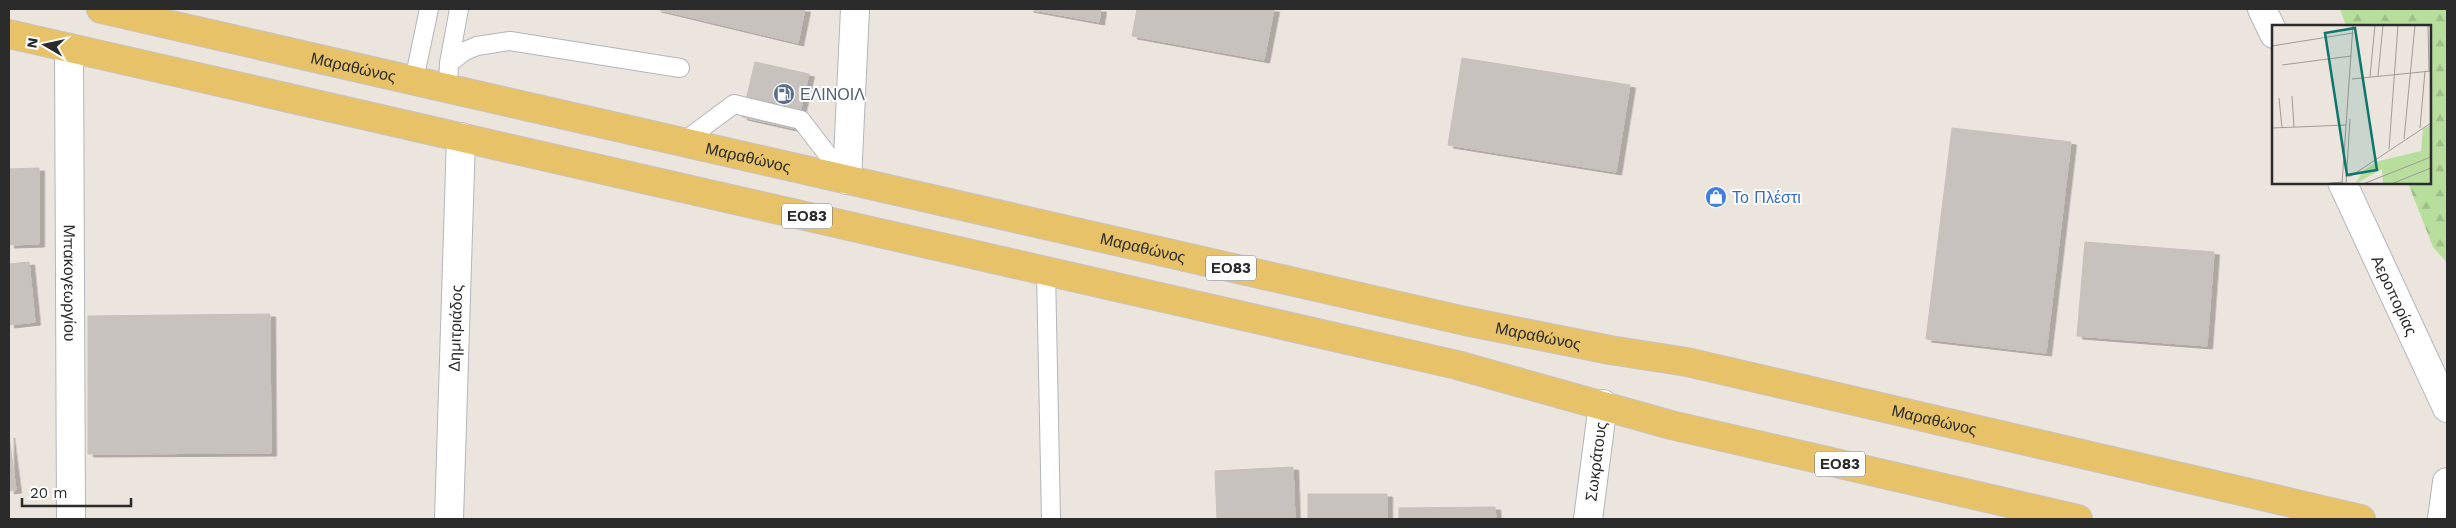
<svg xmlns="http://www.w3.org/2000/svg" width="2456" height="528" font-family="'Work Sans',sans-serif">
<defs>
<pattern id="forest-firs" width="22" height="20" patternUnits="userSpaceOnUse" patternTransform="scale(1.25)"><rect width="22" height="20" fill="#b8de9e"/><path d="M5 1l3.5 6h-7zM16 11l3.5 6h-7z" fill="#9ebf88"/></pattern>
<filter id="shadow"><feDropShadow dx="5.5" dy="3" stdDeviation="0" flood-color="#0004"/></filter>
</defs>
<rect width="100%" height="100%" fill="#ece5de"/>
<!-- forest -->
<path fill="url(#forest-firs)" d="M2340 9H2447V263L2433 247 2408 183 2430 182V26H2346Z"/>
<!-- building -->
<path fill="#c7c2bd" stroke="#c7c1b8" filter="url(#shadow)" d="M656 9H805L798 43Z
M1028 9H1101L1099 22Z
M1137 9H1274L1264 60 1132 36Z
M1462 58 1630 85 1616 172 1448 145Z
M755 62 809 74 796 129 742 117Z
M1952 128 2071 142 2046 353 1926 339Z
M39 168V244L9 245V169Z
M2085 242 2214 252 2207 346 2077 336Z
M29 262 35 322 9 325V264Z
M270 314 271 453 88 454V316Z
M9 435 16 490 9 491Z
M1293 467 1295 519H1217L1215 471Z
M1308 494H1387V519H1308Z
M1495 507 1496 519H1399V508Z"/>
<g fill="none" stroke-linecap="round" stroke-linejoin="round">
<!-- service casing -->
<g stroke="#b1b5bd" stroke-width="20">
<path id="service" d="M449 63 459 9
M414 80 429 9
M448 88 449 63 465 51 477 46 510 41 680 68
M683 142 734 104 801 120 847 180
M1046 271 1051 519"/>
</g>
<!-- minor casing -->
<g stroke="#b1b5bd" stroke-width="30">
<g id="minor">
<path id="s1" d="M69 48 71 519"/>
<path d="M847 180 855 9"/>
<path id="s2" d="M449 519 461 137"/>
<path id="s3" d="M1588 519 1603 404"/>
</g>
</g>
<!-- tertiary casing -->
<g stroke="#b1b5bd" stroke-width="30">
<g id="tertiary">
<path d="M2262 9 2274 34"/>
<path id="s4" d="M2342 182 2447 408"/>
<path d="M2442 519 2447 482"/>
</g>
</g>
<!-- primary casing -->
<g stroke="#c4c4c4" stroke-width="30">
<g id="primary">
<path id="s5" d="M101 9 1465 321 1610 350 1687 362 2361 519"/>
<path d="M9 34 1457 365 1671 425 2078 519"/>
</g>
</g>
<!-- service -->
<use href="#service" stroke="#fff" stroke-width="18"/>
<!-- minor -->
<use href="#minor" stroke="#fff" stroke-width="28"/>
<!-- tertiary -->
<use href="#tertiary" stroke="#fff" stroke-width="28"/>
<!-- primary -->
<use href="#primary" stroke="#e7c268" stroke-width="28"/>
</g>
<!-- icons -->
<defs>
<g id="fuel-disc" transform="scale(1.125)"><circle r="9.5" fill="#5c6f8a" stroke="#fff"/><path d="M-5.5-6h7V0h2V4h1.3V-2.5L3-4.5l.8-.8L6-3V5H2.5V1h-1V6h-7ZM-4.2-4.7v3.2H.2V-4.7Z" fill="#fff"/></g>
<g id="shop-disc" transform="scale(1.125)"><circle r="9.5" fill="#3f7fe0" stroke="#fff"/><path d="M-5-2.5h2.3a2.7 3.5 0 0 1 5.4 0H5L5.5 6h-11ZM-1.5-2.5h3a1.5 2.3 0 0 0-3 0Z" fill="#fff"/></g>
</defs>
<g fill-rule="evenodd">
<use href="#fuel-disc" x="784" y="94"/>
<use href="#shop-disc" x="1716" y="197"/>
</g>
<g text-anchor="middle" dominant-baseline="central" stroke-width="4" stroke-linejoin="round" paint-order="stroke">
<!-- shield labels -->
<g fill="#fff" stroke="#6b6b6b" stroke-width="1">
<rect x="782" y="203.5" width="50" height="25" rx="4"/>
<rect x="1206" y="255.5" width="50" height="25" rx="4"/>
<rect x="1815" y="451.5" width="50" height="25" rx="4"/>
</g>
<g font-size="15" font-weight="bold" fill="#2b2b2b">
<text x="807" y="216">ΕΟ83</text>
<text x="1231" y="268">ΕΟ83</text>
<text x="1840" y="464">ΕΟ83</text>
</g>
<!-- street labels -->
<g font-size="16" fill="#2b2b2b" stroke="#fff">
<text stroke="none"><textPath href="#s5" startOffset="259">Μαραθώνος</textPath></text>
<text stroke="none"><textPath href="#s5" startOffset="664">Μαραθώνος</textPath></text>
<text stroke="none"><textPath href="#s5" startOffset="1069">Μαραθώνος</textPath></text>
<text stroke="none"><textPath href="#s1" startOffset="235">Μπακογεωργίου</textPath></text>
<text stroke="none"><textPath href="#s4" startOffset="125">Αεροπορίας</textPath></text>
<text stroke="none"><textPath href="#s2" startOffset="191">Δημιτριάδος</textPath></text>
<text stroke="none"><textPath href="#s5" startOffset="1474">Μαραθώνος</textPath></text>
<text stroke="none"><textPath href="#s5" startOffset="1879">Μαραθώνος</textPath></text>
<text stroke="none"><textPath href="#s3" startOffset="58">Σωκράτους</textPath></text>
</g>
<!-- service labels -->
<g font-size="16" fill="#4e5e75" stroke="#fff" text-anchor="start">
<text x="800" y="94">ΕΛΙΝΟΙΛ</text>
</g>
<!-- shop labels -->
<g font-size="16" fill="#366cbe" stroke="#fff" text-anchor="start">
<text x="1732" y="197">Το Πλέστι</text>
</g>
</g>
<!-- overview -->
<g transform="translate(2272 25)">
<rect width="159" height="159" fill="#ece5de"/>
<path d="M159 100V159H111L110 144 83 159 91 146 107 136 149 126 151 104Z" fill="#b8de9e"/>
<path fill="none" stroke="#9f9b96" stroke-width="1" d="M156 0 157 46M0 21 81 8M10 40 79 31M106 51 111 0M98 52 103 0M80 54 159 46M20 71 22 102M7 73 10 103M0 103 74 100M148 103 153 46M132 114 143 0M117 124 126 0M73 151H79L159 98M49 159 71 157M70 159 81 0M74 159 78 94M91 159 159 132M119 159 159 143"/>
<path fill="#0f766e" fill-opacity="0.15" stroke="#0f766e" stroke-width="2.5" d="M83 3 105 145 75 150 53 8Z"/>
<rect width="159" height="159" fill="none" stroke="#2b2b2b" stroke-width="2.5"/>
</g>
<!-- border -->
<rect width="2456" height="528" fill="none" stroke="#2b2b2b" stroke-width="20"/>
<!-- north arrow -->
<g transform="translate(45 45) rotate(279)" stroke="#ffffff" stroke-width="4" paint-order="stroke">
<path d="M0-4L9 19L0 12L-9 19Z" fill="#2b2b2b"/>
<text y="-8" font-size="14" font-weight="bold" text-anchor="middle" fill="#2b2b2b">N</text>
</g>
<!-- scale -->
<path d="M22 498v8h109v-8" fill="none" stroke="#2b2b2b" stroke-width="2.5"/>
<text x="30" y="498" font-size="15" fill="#2b2b2b" stroke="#ffffff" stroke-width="4" paint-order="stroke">20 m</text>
</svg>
